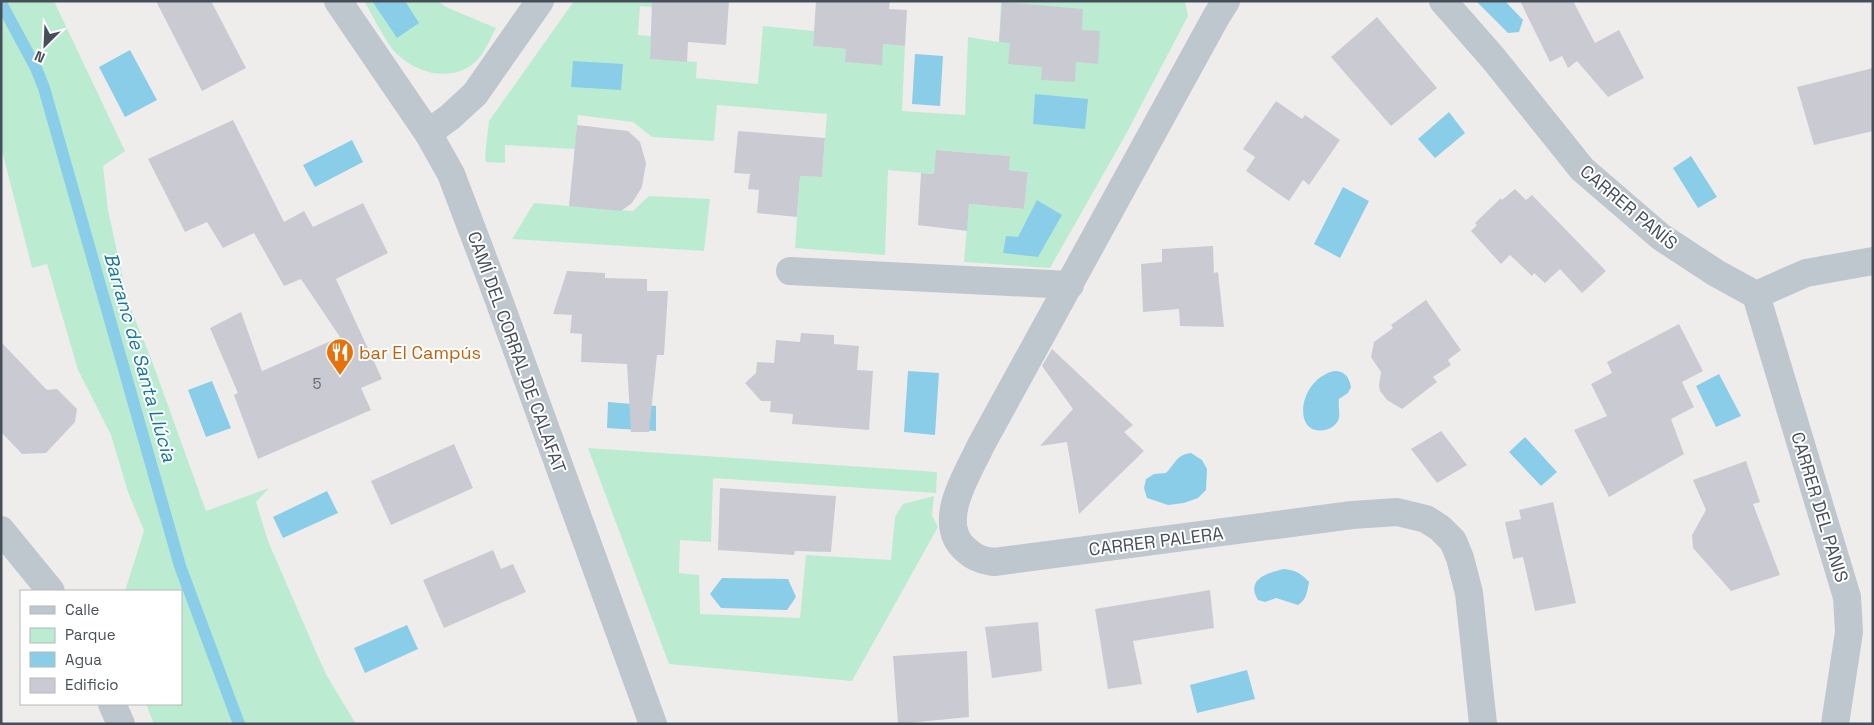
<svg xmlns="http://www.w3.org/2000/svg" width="1874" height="725" font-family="'Space Grotesk',sans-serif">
<rect width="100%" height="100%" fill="#efedec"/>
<!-- green -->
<path fill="#bbecd2" d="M1 1H54L125 151 103 166 108 210 128 302 152 361 206 511 269 488 256 502 268 541 316 652 327 676 356 724H154L146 704H181V591H125L144 531 128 492 111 435 78 370 47 264 32 268 1 147Z
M364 1H438L446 7 496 28C491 37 486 50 479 58 456 85 415 74 394 51 384 39 373 16 364 1Z
M574 1H652V7L640 6 638 35 651 36 650 59 697 62 696 78 758 84 763 26 814 31 813 46 846 49 883 44 905 46 902 111 965 115 968 37 999 42 1001 1H1185L1188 16 1125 136 1050 268 964 262 969 204 1024 209 1028 172 1009 170 1010 156 937 150 934 174 888 170 885 255 795 248 800 176 822 177 827 114 717 105 714 141 652 137 633 122 578 115 575 149 505 145V163L486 162 485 155 489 121Z
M649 196 710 199 704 251 512 239 534 203 633 211Z
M588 448 937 472 936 493 713 478 711 542 680 540 679 573 699 575 700 614 800 618 806 555 891 560 895 517 903 504 934 496 932 515 938 527 852 681 669 664Z"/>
<!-- water -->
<path fill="#8acde8" d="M372 1H405L419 23 397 38Z
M1476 1H1505L1523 20 1519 32 1508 33Z
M130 50 157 100 125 117 99 67Z
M915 54 943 56 940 106 912 104Z
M573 61 623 64 621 90 571 87Z
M1035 94 1088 99 1085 129 1033 124Z
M1449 112 1465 133 1435 158 1418 139Z
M352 140 363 162 315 187 303 165Z
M1691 156 1717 197 1698 208 1673 168Z
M1343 187 1369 201 1340 258 1314 244Z
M1037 200 1062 215 1038 257 1003 253 1006 236 1018 237Z
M908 371 939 373 935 435 904 432Z
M1334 371C1345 371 1349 377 1351 387L1348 393 1339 399C1338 405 1340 413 1339 418 1338 423 1332 428 1328 429 1292 441 1296 380 1334 371Z
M1719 374 1741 416 1716 427 1696 386Z
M212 381 231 428 206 437 188 390Z
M608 402 656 406V431L607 428Z
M1525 437 1557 472 1541 486 1509 452Z
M1191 453 1202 460 1207 469 1206 490 1198 498 1184 503 1168 505 1147 498 1144 488 1146 479 1154 474 1166 473C1176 463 1176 455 1191 453Z
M327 491 338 513 283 538 273 517Z
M1284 569C1295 570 1301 573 1309 582 1307 592 1307 599 1298 605L1276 598 1265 602 1258 600C1245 579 1268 573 1284 569Z
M722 578 788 579 796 597 787 610 721 608 710 594Z
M407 625 418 649 365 673 354 648Z
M1247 670 1255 699 1197 713 1190 685Z"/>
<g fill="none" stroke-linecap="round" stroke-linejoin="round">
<!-- stream -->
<path stroke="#8acde8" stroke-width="12" d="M1 3 36 68 44 88 180 566 239 724"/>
</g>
<!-- building -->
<path fill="#cacbd2" d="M156 1H211L246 68 202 91Z
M652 1H729L726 45 688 42 687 62 650 59Z
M816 1H890L889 9 907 10 905 46 883 44 882 65 845 62 846 49 813 46Z
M1520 1H1573L1595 43 1619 30 1644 78 1608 97 1577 61 1568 68 1562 56 1550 62Z
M1002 2 1083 9 1082 30 1100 31 1098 64 1076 62 1075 82 1041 80 1042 67 1008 64 1010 43 999 42Z
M1377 17 1437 88 1391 126 1331 57Z
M1873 68V131L1814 145 1797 87Z
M1276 101 1302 119 1305 115 1340 140 1309 185 1303 180 1289 201 1246 171 1255 157 1243 149Z
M233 120 284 222 304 211 313 227 363 203 388 253 336 279 382 379 361 388 371 410 258 459 234 395 238 393 210 328 241 312 262 371 340 337 301 279 284 286 254 233 223 248 207 222 185 232 148 159Z
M577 125 628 131 640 142 646 163 642 187 632 203 621 211 569 206Z
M738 131 825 138 822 177 800 176 797 217 757 213 759 190 748 189 750 174 734 173Z
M936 150 1010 156 1009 170 1028 172 1024 209 969 204 967 231 918 225 921 173 934 174Z
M1515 189 1526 200 1532 195 1606 271 1582 293 1560 269 1545 283 1534 273 1532 276 1510 255 1501 264 1471 231 1477 225 1475 223 1501 198 1502 200Z
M1213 246 1214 273 1218 272 1224 327 1180 326 1179 309 1143 312 1141 264 1162 262V249Z
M567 271 605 273V278L647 279V291H668L664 355H657L649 432H631L627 364 581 362 582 334 570 333 572 315 553 314Z
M1426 300 1461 350 1448 360 1451 365 1433 377 1437 382 1402 409 1387 400 1380 391 1379 385 1381 372 1371 357 1374 342 1393 328 1391 325Z
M1679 324 1703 371 1682 382 1694 407 1671 419 1684 454 1609 497 1574 430 1607 416 1591 384 1612 373 1607 362Z
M801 333 834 335V344L859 346 857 370 873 371 869 430 792 424 793 414 770 412 771 401H761L745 383 756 373 757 362 774 363 776 340 800 342Z
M1 342 47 390 57 389 77 409 75 422 46 453 22 454 1 432Z
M1052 349 1133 425 1124 432 1144 451 1079 514 1067 442 1040 446 1073 409 1042 366Z
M1441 431 1467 465 1437 483 1411 449Z
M454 444 473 488 391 525 371 481Z
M1746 461 1760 502 1753 504 1780 575 1731 591 1693 548 1692 535 1706 510 1693 480Z
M720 488 836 496 831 552 795 551 794 555 718 550Z
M1553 502 1576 603 1535 611 1523 557 1513 559 1505 522 1521 519 1519 510Z
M493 550 501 569 513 564 526 592 444 628 423 580Z
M1210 590 1214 628 1133 641 1142 684 1108 689 1095 609Z
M1038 622 1042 671 992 678 985 627Z
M967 651 969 717 898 724 893 656Z"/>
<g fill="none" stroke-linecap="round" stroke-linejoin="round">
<!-- minor -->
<path stroke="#bec6ce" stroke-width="28" d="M338 1 428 133 451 174 497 295 653 724
M1226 1 1216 17 981 445C969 472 938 517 961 545 971 556 979 560 994 562L1352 515 1397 512 1426 519 1440 528 1453 541 1460 558 1469 593 1483 724
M1443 1 1493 58 1582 169 1661 237 1716 273 1756 295 1806 273 1873 261
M428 133 450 117 475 94 540 1
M790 271 1070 285
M1756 295 1847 597 1849 632 1835 724
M1 530 51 591
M112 704 121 724"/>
</g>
<!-- icons -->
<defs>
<g id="restaurant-pin" transform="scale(1.4375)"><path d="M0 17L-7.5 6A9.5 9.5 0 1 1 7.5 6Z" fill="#e8710a" stroke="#fff"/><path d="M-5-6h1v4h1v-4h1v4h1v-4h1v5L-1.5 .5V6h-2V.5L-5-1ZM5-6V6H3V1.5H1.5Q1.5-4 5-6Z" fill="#fff"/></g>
</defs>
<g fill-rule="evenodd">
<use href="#restaurant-pin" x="340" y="352"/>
</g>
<g text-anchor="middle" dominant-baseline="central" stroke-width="4" stroke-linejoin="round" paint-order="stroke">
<!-- number labels -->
<g font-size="15" fill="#676d77">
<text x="317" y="383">5</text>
</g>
<!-- street labels -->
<g font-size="18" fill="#464e59" stroke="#fff">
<text transform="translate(1629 207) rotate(40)">CARRER PANÍS</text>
<text transform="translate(517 352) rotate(70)">CAMÍ DEL CORRAL DE CALAFAT</text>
<text transform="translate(1820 507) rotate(73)">CARRER DEL PANIS</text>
<text transform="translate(1156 541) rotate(-7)">CARRER PALERA</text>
</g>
<!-- food labels -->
<g font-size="18" fill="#c56008" stroke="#fff" text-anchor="start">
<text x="359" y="352">bar El Campús</text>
</g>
<!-- water labels -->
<g font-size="19" font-style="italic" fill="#1177a0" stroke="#fff">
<text transform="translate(140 357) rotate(74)">Barranc de Santa Llúcia</text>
</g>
</g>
<!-- border -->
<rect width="1874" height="725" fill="none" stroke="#464e59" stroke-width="5"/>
<!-- legend -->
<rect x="20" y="590" width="162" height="115" fill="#ffffff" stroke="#b5b8bd"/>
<rect x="30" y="606" width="25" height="8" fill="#bec6ce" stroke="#b5b8bd"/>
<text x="65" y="615" font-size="15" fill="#464e59">Calle</text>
<rect x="30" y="628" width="25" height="15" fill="#bbecd2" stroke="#b5b8bd"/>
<text x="65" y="640" font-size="15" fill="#464e59">Parque</text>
<rect x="30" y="652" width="25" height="15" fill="#8acde8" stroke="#b5b8bd"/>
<text x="65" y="665" font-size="15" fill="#464e59">Agua</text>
<rect x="30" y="678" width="25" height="15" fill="#cacbd2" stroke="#b5b8bd"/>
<text x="65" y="690" font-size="15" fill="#464e59">Edificio</text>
<!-- north arrow -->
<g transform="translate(45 45) rotate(204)" stroke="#ffffff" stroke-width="4" paint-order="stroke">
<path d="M0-4L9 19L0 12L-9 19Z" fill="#464e59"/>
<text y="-8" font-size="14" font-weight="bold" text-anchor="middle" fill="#464e59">N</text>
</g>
</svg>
